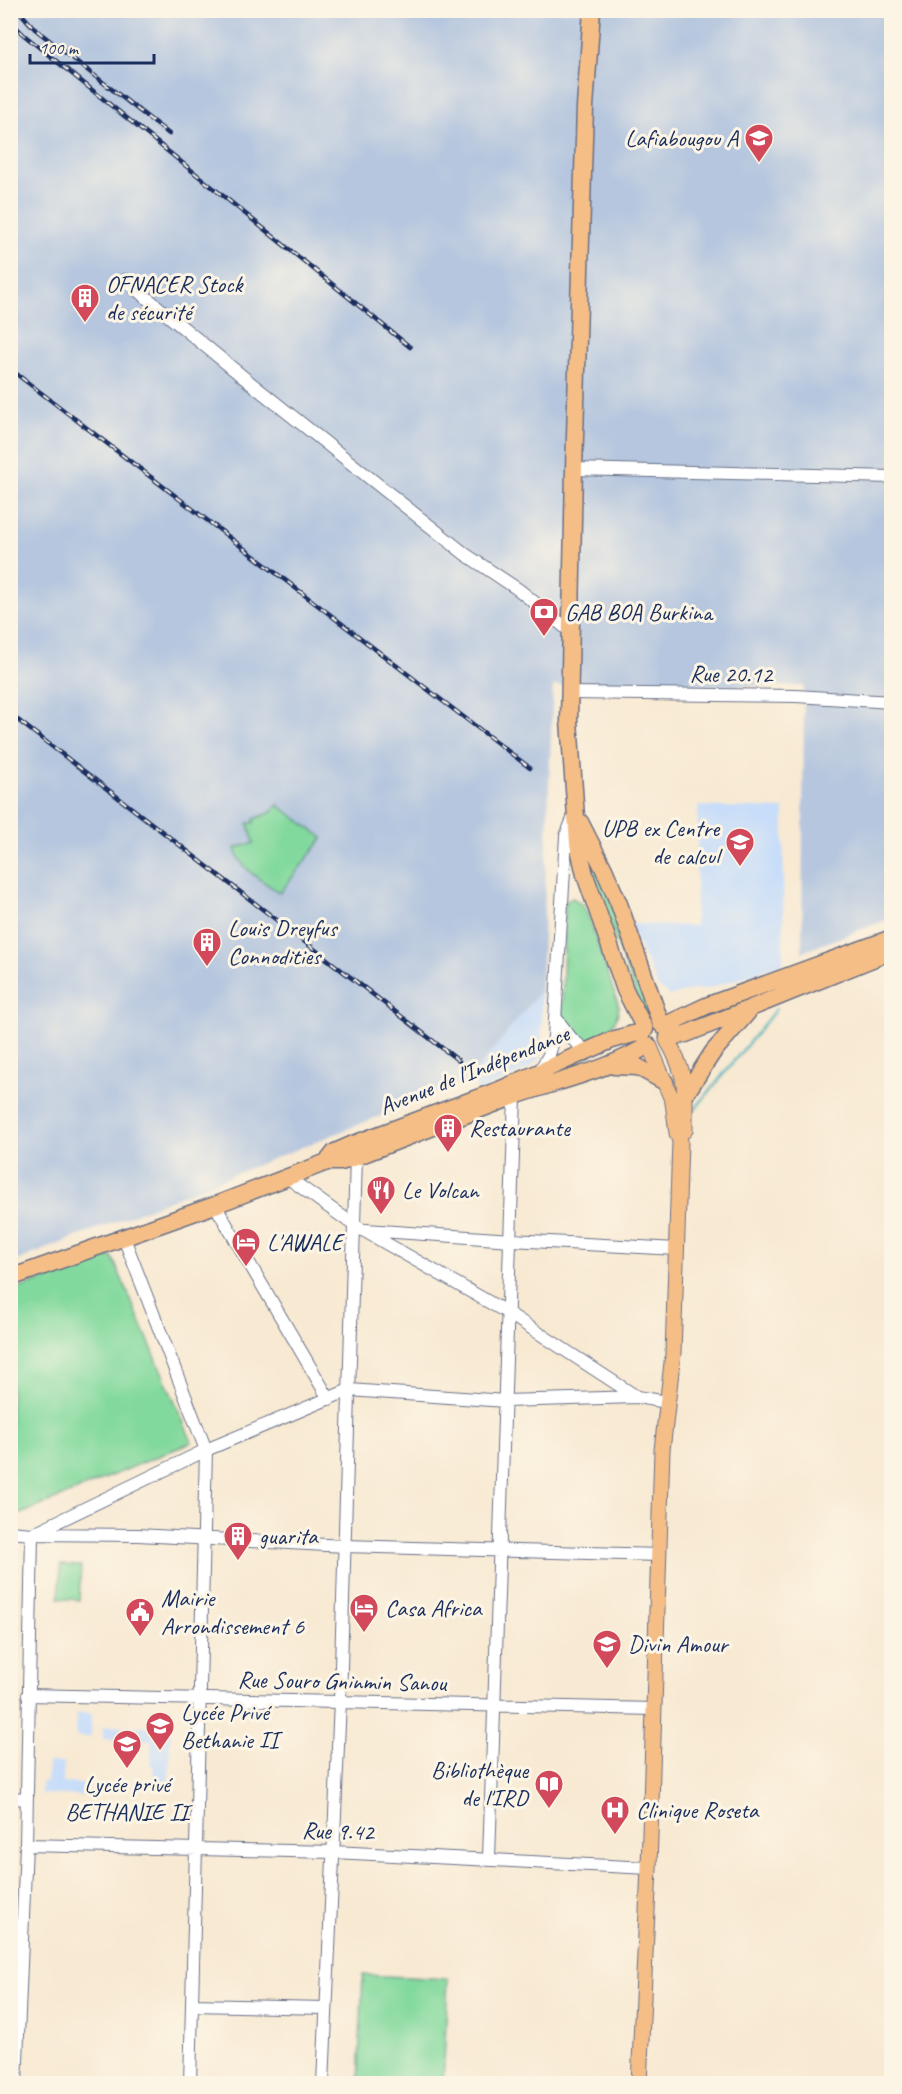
<svg xmlns="http://www.w3.org/2000/svg" width="902" height="2094" font-family="Caveat,sans-serif">
<rect width="100%" height="100%" fill="#fcf5e5"/>
<filter id="ink" filterUnits="userSpaceOnUse"><feTurbulence type="fractalNoise" baseFrequency=".0167" numOctaves="2"/><feDisplacementMap in="SourceGraphic" scale="12" xChannelSelector="R" yChannelSelector="G"/><feConvolveMatrix kernelMatrix="1 2 1 2 8 2 1 2 1" color-interpolation-filters="sRGB"/></filter>
<filter id="wash" filterUnits="userSpaceOnUse"><feTurbulence type="fractalNoise" baseFrequency=".008" numOctaves="4" result="noise"/><feDisplacementMap in="SourceGraphic" scale="24" xChannelSelector="R" yChannelSelector="G"/><feGaussianBlur stdDeviation="1.35" result="paint"/><feColorMatrix in="noise" values="0 0 0 0 0 0 0 0 0 0 0 0 0 0 0 0 0 1.4 0 .05"/><feComposite in="paint" operator="in"/></filter>
<g filter="url(#wash)">
<rect width="100%" height="100%" fill="#f8e9d2"/>
<!-- built -->
<path fill="#c7ddf9" d="M698 806 784 809 783 964 706 989 693 990 670 996 658 987 629 924 695 926Z
M541 990 542 1054 530 1068 480 1092 468 1081Z
M76 1713H91V1737H76Z
M103 1726 171 1727 168 1789 153 1788 154 1765H151V1740L103 1739Z
M48 1763H64L63 1783 88 1784V1796L41 1794V1782H47Z"/>
<!-- industrial -->
<path fill="#b5c6de" d="M11 11H891L892 650 888 709H892L891 918 802 952 804 686H553L541 990 468 1081 11 1263Z"/>
<!-- green -->
<path fill="#82d99d" stroke="#4e847e" stroke-width="1.5" d="M278 805 323 838 280 893C263 881 240 870 235 848L254 843 248 823H254V819L270 813Z
M591 859 606 888 652 1011 643 1014 586 860Z
M573 898 582 905 587 912 619 1007C613 1045 574 1055 562 1014L565 906 567 900Z
M112 1256 192 1442 11 1518V1291Z
M61 1565 81 1566 79 1600 59 1598Z
M363 1975 448 1979 443 2083H358Z"/>
<g fill="none" stroke-linecap="round" stroke-linejoin="round">
<!-- stream -->
<path stroke="#45b3c0" stroke-width="2" d="M692 1113 776 1009
M674 1409 679 1367"/>
</g>
</g>
<g filter="url(#ink)">
<g fill="none" stroke-linecap="round" stroke-linejoin="round">
<!-- minor casing -->
<g stroke="#687087" stroke-width="14">
<path id="minor" d="M125 280 248 381 465 554 519 590 571 632
M574 469 892 477
M570 693 796 696 892 702
M556 1018 571 1038 585 1050
M539 1072 549 1055 554 1037 566 836 575 814
M287 1177 354 1225 508 1313 637 1397
M215 1205 329 1399
M366 1230 512 1240 677 1249
M124 1238 206 1450 190 2084
M10 1532 32 1534 206 1450 349 1390 505 1401 637 1397 667 1402
M28 1695 654 1709
M10 1799 27 1798
M26 1845 333 1852 649 1868
M489 1858 515 1096
M192 2005 325 2008
M16 2084 26 1845 32 1534 138 1535 345 1546 659 1555
M323 2084 340 1701 356 1157"/>
</g>
<!-- major casing -->
<g stroke="#687087" stroke-width="17">
<path id="major" d="M667 1040C688 1075 685 1091 685 1130
M639 2084 649 1868 662 1450 673 1354 680 1141 677 1133 673 1102 650 1047"/>
</g>
<!-- highway casing -->
<g stroke="#687087" stroke-width="19">
<path id="highway" d="M592 10 585 107 574 469 569 721 578 844 585 875 625 990 645 1029
M580 822 604 869 619 904 661 1024
M663 1026 706 1006 892 938
M668 1037 686 1034 892 951
M614 1066 638 1067 665 1082
M685 1095 713 1052 748 1012
M327 1162 335 1152 351 1145 499 1090 612 1040 644 1031
M10 1278 215 1205 327 1162H341L356 1157C409 1136 462 1116 515 1096 559 1080 608 1071 648 1045"/>
</g>
<!-- minor -->
<use href="#minor" stroke="#fff" stroke-width="12"/>
<!-- major -->
<use href="#major" stroke="#f6be87" stroke-width="15"/>
<!-- highway -->
<use href="#highway" stroke="#f6be87" stroke-width="16"/>
<!-- rail casing -->
<g stroke="#1b2f5e" stroke-width="4.5">
<path id="rail" d="M18 10 35 29 169 134
M10 21 24 35 410 347
M10 369 530 768
M10 714 459 1061"/>
</g>
<!-- rail -->
<use href="#rail" stroke="#fcf5e5" stroke-width="2" stroke-dasharray="7" stroke-linecap="butt"/>
</g>
</g>
<!-- icons -->
<defs>
<g id="school-pin" transform="scale(1.5)"><path d="M0 17L-7.5 6A9.5 9.5 0 1 1 7.5 6Z" fill="#d1495b" stroke="#fcf5e5"/><path d="M0-5L7-2L0 1L-7-2ZM-4 1L0 2.5L4 1V4Q0 6-4 4Z" fill="#fff"/></g>
<g id="building-pin" transform="scale(1.5)"><path d="M0 17L-7.5 6A9.5 9.5 0 1 1 7.5 6Z" fill="#d1495b" stroke="#fcf5e5"/><path d="M-4-6H4V6H1V3H-1V6H-4ZM-2.5-4.3h1.7v1.8h-1.7ZM.8-4.3h1.7v1.8H.8ZM-2.5-1h1.7V.8h-1.7ZM.8-1h1.7V.8H.8Z" fill="#fff"/></g>
<g id="bank-pin" transform="scale(1.5)"><path d="M0 17L-7.5 6A9.5 9.5 0 1 1 7.5 6Z" fill="#d1495b" stroke="#fcf5e5"/><path d="M-6-4H6V4H-6ZM0-2.3a2.3 2.3 0 1 0 0 4.6a2.3 2.3 0 1 0 0-4.6Z" fill="#fff"/></g>
<g id="university-pin" transform="scale(1.5)"><path d="M0 17L-7.5 6A9.5 9.5 0 1 1 7.5 6Z" fill="#d1495b" stroke="#fcf5e5"/><path d="M0-5L7-2L0 1L-7-2ZM-4 1L0 2.5L4 1V4Q0 6-4 4Z" fill="#fff"/></g>
<g id="restaurant-pin" transform="scale(1.5)"><path d="M0 17L-7.5 6A9.5 9.5 0 1 1 7.5 6Z" fill="#d1495b" stroke="#fcf5e5"/><path d="M-5-6h1v4h1v-4h1v4h1v-4h1v5L-1.5 .5V6h-2V.5L-5-1ZM5-6V6H3V1.5H1.5Q1.5-4 5-6Z" fill="#fff"/></g>
<g id="hotel-pin" transform="scale(1.5)"><path d="M0 17L-7.5 6A9.5 9.5 0 1 1 7.5 6Z" fill="#d1495b" stroke="#fcf5e5"/><path d="M-6-4.5h1.5V1H6V5H4.5V3h-9V5H-6ZM-4 0a1.8 1.8 0 1 1 3.6 0ZM.5 0V-2.5h3Q6-2.5 6 0Z" fill="#fff"/></g>
<g id="civic-pin" transform="scale(1.5)"><path d="M0 17L-7.5 6A9.5 9.5 0 1 1 7.5 6Z" fill="#d1495b" stroke="#fcf5e5"/><path d="M-.6-6.5H3V-4.5H.6V-3L4-1V1h2V6H-6V1h2V-1L-.6-3ZM-1.2 2.5V6h2.4V2.5Z" fill="#fff"/></g>
<g id="library-pin" transform="scale(1.5)"><path d="M0 17L-7.5 6A9.5 9.5 0 1 1 7.5 6Z" fill="#d1495b" stroke="#fcf5e5"/><path d="M-6-4Q-3-5.5-.7-3.5V5Q-3 3-6 4ZM6-4Q3-5.5 .7-3.5V5Q3 3 6 4Z" fill="#fff"/></g>
<g id="hospital-pin" transform="scale(1.5)"><path d="M0 17L-7.5 6A9.5 9.5 0 1 1 7.5 6Z" fill="#d1495b" stroke="#fcf5e5"/><path d="M-5-5h3v3.5h4V-5h3V5h-3V1.5h-4V5h-3Z" fill="#fff"/></g>
</defs>
<g fill-rule="evenodd">
<use href="#school-pin" x="759" y="138"/>
<use href="#building-pin" x="85" y="298"/>
<use href="#bank-pin" x="544" y="612"/>
<use href="#university-pin" x="740" y="842"/>
<use href="#building-pin" x="207" y="942"/>
<use href="#building-pin" x="448" y="1128"/>
<use href="#restaurant-pin" x="381" y="1190"/>
<use href="#hotel-pin" x="246" y="1242"/>
<use href="#building-pin" x="238" y="1536"/>
<use href="#hotel-pin" x="364" y="1608"/>
<use href="#civic-pin" x="140" y="1612"/>
<use href="#school-pin" x="607" y="1644"/>
<use href="#school-pin" x="160" y="1726"/>
<use href="#school-pin" x="127" y="1744"/>
<use href="#library-pin" x="549" y="1784"/>
<use href="#hospital-pin" x="615" y="1810"/>
</g>
<g text-anchor="middle" dominant-baseline="central" stroke-width="6" stroke-linejoin="round" paint-order="stroke">
<!-- poi labels -->
<g font-size="24" fill="#1b2f5e" stroke="#fcf5e5" text-anchor="start">
<text x="738" y="138" text-anchor="end">Lafiabougou A</text>
<text x="106" y="284">OFNACER Stock<tspan x="106" dy="28">de sécurité</tspan></text>
<text x="565" y="612">GAB BOA Burkina</text>
<text x="719" y="828" text-anchor="end">UPB ex Centre<tspan x="719" dy="28">de calcul</tspan></text>
<text x="228" y="928">Louis Dreyfus<tspan x="228" dy="28">Connodities</tspan></text>
<text x="469" y="1128">Restaurante</text>
<text x="402" y="1190">Le Volcan</text>
<text x="267" y="1242">L'AWALE</text>
<text x="259" y="1536">guarita</text>
<text x="161" y="1598">Mairie<tspan x="161" dy="28">Arrondissement 6</tspan></text>
<text x="385" y="1608">Casa Africa</text>
<text x="628" y="1644">Divin Amour</text>
<text x="181" y="1712">Lycée Privé<tspan x="181" dy="28">Bethanie II</tspan></text>
<text x="528" y="1770" text-anchor="end">Bibliothèque<tspan x="528" dy="28">de l'IRD</tspan></text>
<text x="127" y="1784" text-anchor="middle">Lycée privé<tspan x="127" dy="28">BETHANIE II</tspan></text>
<text x="636" y="1810">Clinique Roseta</text>
</g>
<!-- street labels -->
<g font-size="24" fill="#1b2f5e" stroke="#fcf5e5">
<text transform="translate(731 674) rotate(1)">Rue 20.12</text>
<text transform="translate(474 1070) rotate(-22)">Avenue de l'Indépendance</text>
<text transform="translate(342 1681) rotate(1)">Rue Souro Gninmin Sanou</text>
<text transform="translate(338 1831) rotate(2)">Rue 9.42</text>
</g>
</g>
<!-- margin -->
<rect width="902" height="2094" fill="none" stroke="#fcf5e5" stroke-width="36"/>
<!-- scale -->
<path d="M30 54v9h124v-9" fill="none" stroke="#1b2f5e" stroke-width="3"/>
<text x="39" y="54" font-size="18" fill="#1b2f5e" stroke="#fcf5e5" stroke-width="4.5" paint-order="stroke">100 m</text>
</svg>
